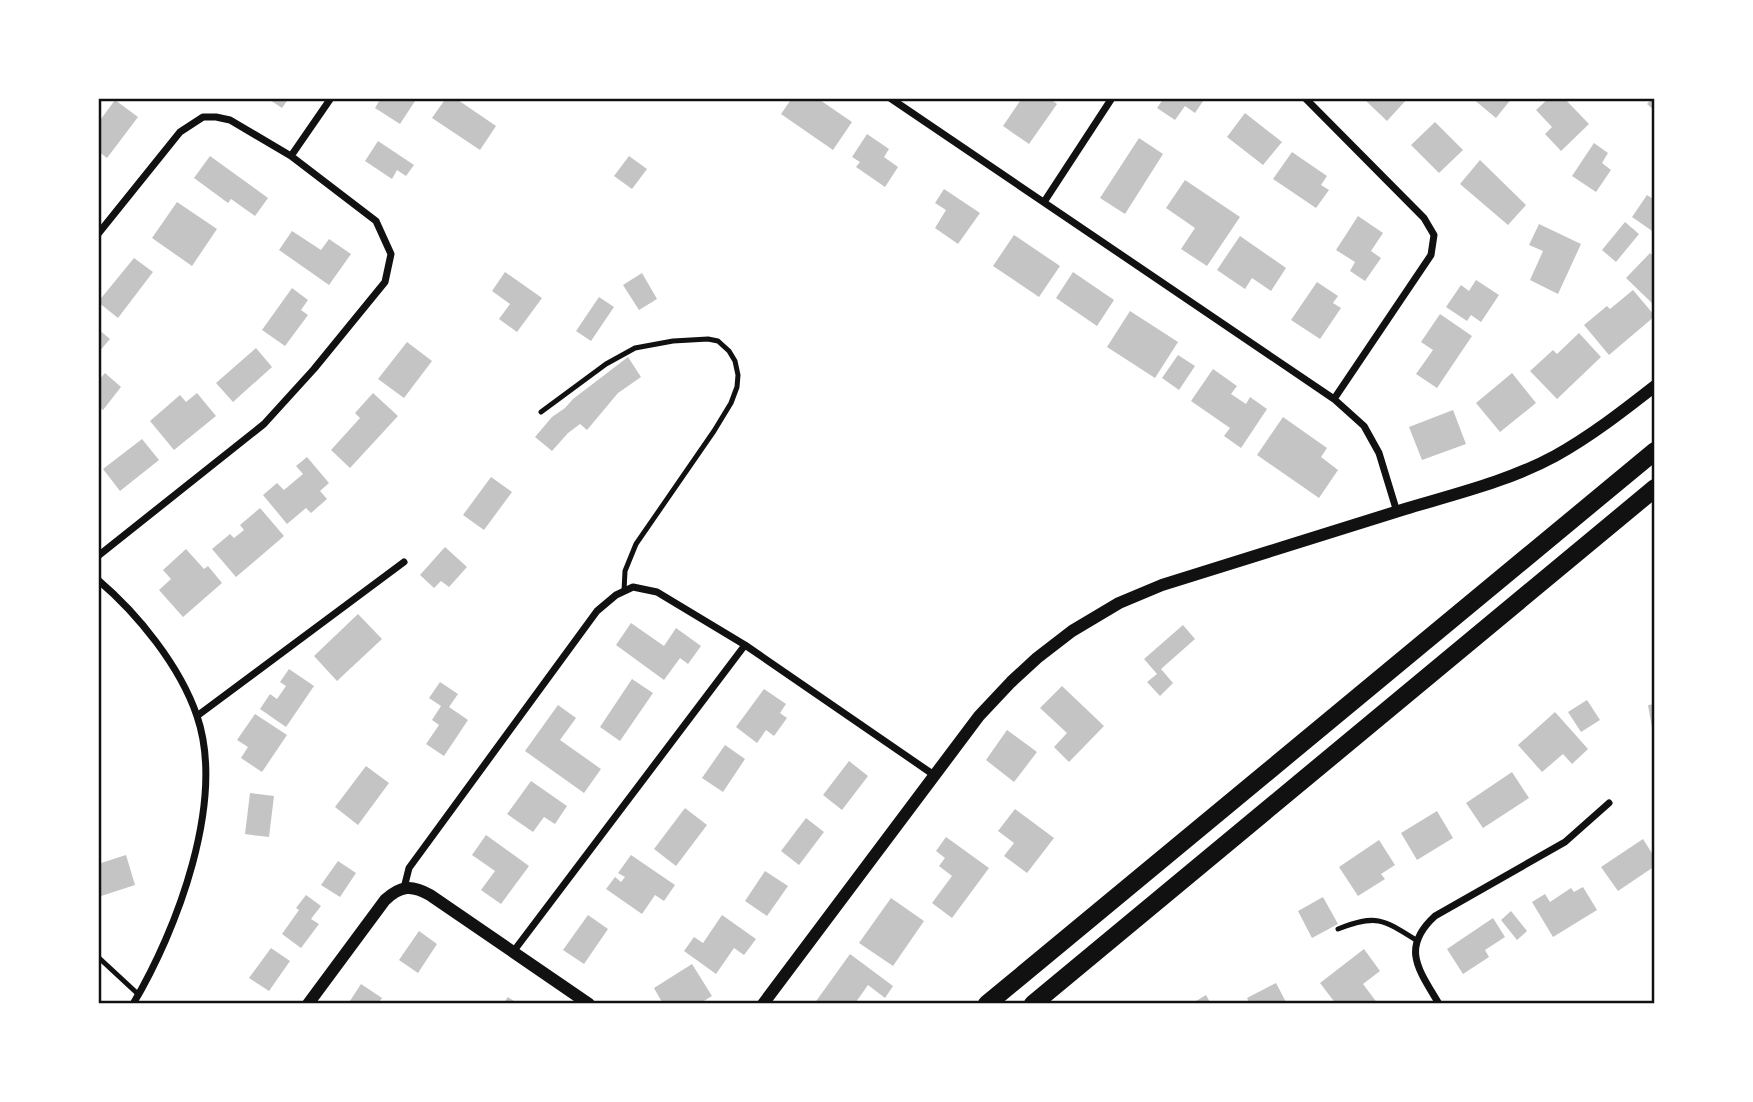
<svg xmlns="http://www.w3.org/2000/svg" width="1753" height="1102" font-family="'Playfair Display',serif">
<rect width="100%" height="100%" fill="#fff"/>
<!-- building -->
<path fill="#c4c4c4" d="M267 98H289L282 108Z
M381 98H417L400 124 375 108Z
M446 98H455L496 126 480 150 432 118Z
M792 98H817L852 122 833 150 781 114Z
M1022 98H1049L1057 104 1029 144 1003 126Z
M1164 98H1205L1195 113 1185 106 1175 120 1157 108Z
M1363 98H1408L1387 121Z
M1472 98H1512L1496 118Z
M1549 98H1564L1589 124 1561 151 1545 134 1552 127 1536 110Z
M1652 98H1655V111L1647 104Z
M115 100 138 117 107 158 98 151V123Z
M1245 113 1282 142 1263 165 1227 137Z
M1435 122 1463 150 1439 173 1411 145Z
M867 134 889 149 884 157 898 167 885 187 856 167 860 162 852 157Z
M1139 138 1163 154 1125 214 1100 198Z
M378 141 414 165 406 176 397 170 392 179 365 161Z
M1594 143 1608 153 1602 163 1611 170 1596 192 1572 176Z
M1292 152 1327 176 1321 185 1329 190 1316 208 1273 179Z
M210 156 268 198 255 216 231 199 228 203 194 178Z
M629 156 647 169 632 189 614 176Z
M1480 160 1526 205 1508 225 1460 184Z
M1185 180 1240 217 1207 266 1181 249 1195 228 1166 208Z
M944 189 980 213 958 244 935 228 946 210 935 203Z
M1647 195 1655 200V233L1632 217Z
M177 202 217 229 192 266 152 238Z
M1358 216 1383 233 1371 251 1381 258 1365 281 1350 271 1355 262 1336 250Z
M1625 222 1639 234 1616 262 1602 250Z
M1539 224 1581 244 1558 294 1530 280 1543 251 1529 245Z
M292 231 321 250 329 239 351 254 329 285 279 250Z
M1014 235 1060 266 1039 297 993 266Z
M1240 236 1286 268 1271 291 1252 278 1245 289 1217 270Z
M1650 253 1655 257V306L1626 278Z
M134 258 153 272 118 318 98 302Z
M505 272 542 298 517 332 499 319 510 304 492 291Z
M1073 272 1114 300 1097 326 1056 298Z
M642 273 657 299 639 310 623 285Z
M1476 280 1499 295 1481 322 1471 315 1467 321 1446 307 1461 285 1469 291Z
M1317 282 1338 296 1333 303 1341 308 1320 339 1291 320Z
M292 288 308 300 301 310 308 315 285 346 262 330Z
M1633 290 1655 316 1609 355 1584 325 1607 306 1610 309Z
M599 297 614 307 591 341 576 331Z
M1130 311 1178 342 1155 378 1107 347Z
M1440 314 1472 336 1437 388 1416 374 1433 350 1421 342Z
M98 329 110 339 98 353Z
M1579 333 1601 357 1557 399 1530 371 1553 350 1557 354Z
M407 342 432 361 404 398 378 379Z
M256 348 272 367 233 402 216 383Z
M1178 355 1195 366 1179 390 1162 378Z
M628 357 641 377 618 393 587 430 580 424 568 433 552 451 535 437 552 417 565 408 573 399Z
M1213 369 1237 386 1231 394 1246 404 1250 397 1267 409 1241 448 1224 436 1230 428 1191 401Z
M105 373 121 387 103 410 98 406V381Z
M1512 373 1536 403 1500 432 1476 403Z
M197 393 216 416 174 450 150 421 180 395 186 402Z
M373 393 398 416 350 468 331 450 360 418 355 413Z
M1453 410 1466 444 1422 460 1409 427Z
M1283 417 1327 448 1321 457 1338 470 1319 498 1257 455Z
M142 439 159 460 120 491 103 469Z
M307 457 329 483 320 491 327 499 311 513 306 508 287 524 263 495 277 483 284 490 303 474 296 466Z
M491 477 512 492 484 530 463 515Z
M260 508 284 536 236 577 212 549 230 534 234 538 244 530 240 525Z
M445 547 467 567 449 587 441 581 434 588 420 575Z
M186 549 204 569 208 566 222 583 183 617 159 590 171 579 163 570Z
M358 614 382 639 337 681 314 656Z
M631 623 664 646 676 628 701 646 688 664 680 658 664 680 616 645Z
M1183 625 1195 639 1161 669 1173 683 1160 696 1147 682 1157 674 1144 659Z
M289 669 314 686 286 727 260 709 270 694 277 699 286 686 280 682Z
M632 679 653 693 620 741 600 727Z
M440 682 458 694 449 707 468 720 444 756 426 744 439 725 432 720 441 706 429 698Z
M1062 686 1104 726 1069 762 1054 747 1067 733 1040 708Z
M764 689 786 704 780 713 787 718 774 736 766 730 757 743 736 727Z
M1587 700 1600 720 1581 732 1568 712Z
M1655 704V739H1654L1648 705Z
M558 705 576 718 560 740 601 769 584 793 525 751Z
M1555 712 1588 749 1572 764 1563 754 1542 772 1518 745Z
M255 714 287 735 262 772 241 758 248 747 237 740Z
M1007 730 1037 752 1014 782 986 760Z
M725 745 745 759 723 792 702 778Z
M849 761 868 776 842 810 823 795Z
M366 766 389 783 358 825 335 807Z
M1512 772 1529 798 1483 828 1466 803Z
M531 781 567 806 555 824 544 817 533 832 507 814Z
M250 793 274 796 269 837 245 834Z
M685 808 707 825 676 866 654 849Z
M1015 809 1054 838 1027 873 1004 856 1014 843 998 831Z
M1437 811 1453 838 1417 860 1401 833Z
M806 818 824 832 799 865 781 851Z
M486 835 529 866 501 904 481 890 495 871 472 855Z
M946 837 989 868 952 918 932 903 952 876 939 866 945 858 936 851Z
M1643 839 1655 858V866L1618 891 1601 867Z
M1379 840 1395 865 1381 874 1385 879 1358 896 1339 867Z
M126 855 135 885 98 897V864Z
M631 855 675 885 664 901 655 895 642 914 606 889 615 877 621 882 625 877 618 873Z
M338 861 356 873 340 897 321 885Z
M765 871 788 886 767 916 745 901Z
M1583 887 1597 910 1553 937 1532 902 1545 894 1550 902 1571 888 1574 892Z
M306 895 321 906 311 919 319 924 301 948 282 934 299 910 296 908Z
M1323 897 1338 924 1312 938 1298 911Z
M891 898 924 921 893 966 859 943Z
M1511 911 1527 931 1517 940 1501 920Z
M588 915 608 929 584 964 563 950Z
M722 915 756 939 744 955 734 948 716 974 684 951 694 937 703 943Z
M1493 918 1505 937 1485 950 1489 957 1463 974 1447 949Z
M419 931 437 944 418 973 399 960Z
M271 948 290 961 269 991 249 978Z
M1364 949 1380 971 1363 984 1378 1004H1336L1320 983Z
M850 954 893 986 885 998 868 985 856 1002 858 1004H814Z
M692 964 712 996 699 1004H663L654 988Z
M1276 983 1287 1004H1250L1247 998Z
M361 984 382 998 378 1004H348Z
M1206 995 1211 1004H1191Z
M508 997 518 1004H503Z"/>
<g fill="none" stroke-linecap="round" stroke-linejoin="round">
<!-- service -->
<path stroke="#111" stroke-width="5" d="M541 412 606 364 635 348 673 341 708 339 718 341 729 351 735 361 738 375 737 387 731 403 714 431 636 544 625 571 624 591
M1338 929C1376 914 1383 919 1416 940
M98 957 139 995"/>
<!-- minor -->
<path stroke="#111" stroke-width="7" d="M890 98 1334 399 1364 426 1379 453 1397 512
M1305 98 1424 218 1434 235 1431 255 1334 399
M291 156 331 98
M1044 202 1112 98
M98 234 180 132 203 117H216L230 120 291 156 376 221 391 254 385 282 314 369 264 424 98 556
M98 580C138 614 180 666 197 716 226 801 177 930 133 1004
M197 716 404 562
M404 888 409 868 597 611 616 595 633 587 657 592 745 645 934 775
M513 952 745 645
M1439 1004C1419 970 1400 948 1435 916L1565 842 1609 803"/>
<!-- tertiary -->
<path stroke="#111" stroke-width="12" d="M308 1004 385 900C401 885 412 885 430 895L589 1004
M763 1004 979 716 1011 682 1037 658 1072 631 1119 603 1162 585C1243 560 1324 534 1405 509 1455 494 1509 481 1555 456 1591 436 1623 411 1655 386"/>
<!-- motorway -->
<path stroke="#111" stroke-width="18" d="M987 1004 1655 451
M1033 1004 1655 488"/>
</g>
<!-- border -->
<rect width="1753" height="1102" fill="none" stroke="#ffffff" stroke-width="200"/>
<rect x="100" y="100" width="1553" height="902" fill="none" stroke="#111" stroke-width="2.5"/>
</svg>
